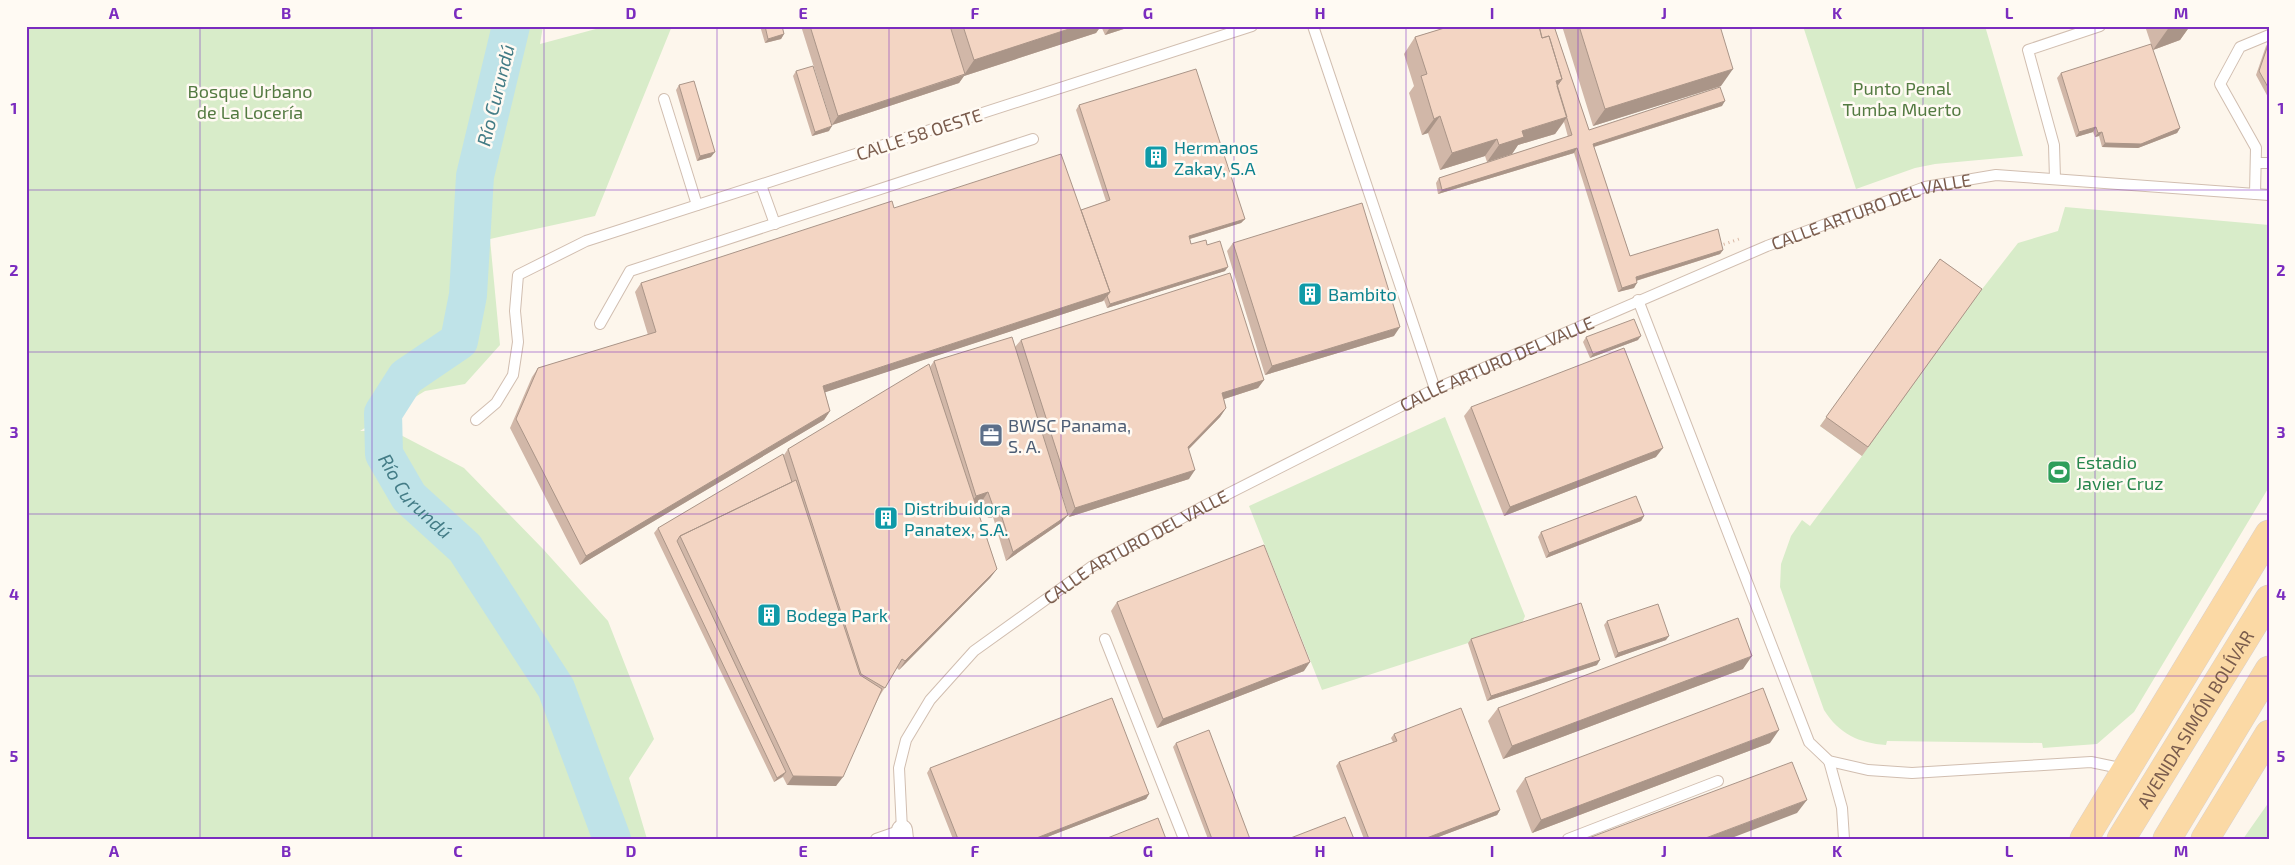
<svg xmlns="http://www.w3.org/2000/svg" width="2295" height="865" font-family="'Exo 2',sans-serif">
<rect width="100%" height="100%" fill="#fdf6ec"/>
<!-- green -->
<path fill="#d8ecc9" d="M26 26H543L540 44 607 26H672L595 216 490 239 500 345 465 384 425 391 360 431H393L464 468 543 549 608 621 654 739 629 778 647 839H26Z
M1803 26H1985L2023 156 1935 164 1915 168 1856 189Z
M2065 207 2269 225V487L2134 712 2097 744 2043 748 2042 743 1887 741 1886 745C1859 743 1839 734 1824 710L1780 587 1781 564 1791 536 1802 520 1810 526 1862 456 1820 426 1934 268 1976 297 2018 243 2058 231Z
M1445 417 1525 616 1521 626 1322 690 1249 506Z
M2269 802V839H2243Z"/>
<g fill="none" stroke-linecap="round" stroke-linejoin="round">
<!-- river -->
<path stroke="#bfe3e8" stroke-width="38" id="s1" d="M511 26 475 176 468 295 459 341 406 377 383 413 384 454 409 497 465 548 556 688 612 839"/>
<!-- service casing -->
<g stroke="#d1beb0" stroke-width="12">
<g id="service">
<path d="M1313 26 1435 389"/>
<path d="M664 99 697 205"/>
<path d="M2256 163H2269"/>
<path d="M2055 179 2054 145 2028 50 2100 26"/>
<path d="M761 185 775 224"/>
<path d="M2255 194 2256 148 2220 84 2240 47 2269 35"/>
<path d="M1638 300 1809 742 1829 761 1868 770 1912 773 2091 762 2125 769"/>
<path d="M600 324 630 271 1033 139"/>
<path d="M476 420 496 403 513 375 518 342 515 311 518 275 586 241 1252 26"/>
<path d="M1105 639 1184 839"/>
<path d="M1829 761 1842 808 1844 839"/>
<path id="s2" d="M876 839 902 830 899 768 906 740 930 700 974 651 1091 567 1206 505 1435 389 1767 246 1925 187 1996 175 2269 195"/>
<path d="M1568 839 1718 781"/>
</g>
</g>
<!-- minor casing -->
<g stroke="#d1beb0" stroke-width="22">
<path id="minor" d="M902 830 903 839"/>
</g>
<!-- primary casing -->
<g stroke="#dad1cd" stroke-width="29">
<g id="primary">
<path d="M2084 839 2269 534"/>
<path id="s3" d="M2121 839 2269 599"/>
<path d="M2167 839 2269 670"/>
<path d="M2205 839 2269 734"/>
</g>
</g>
<!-- path -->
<path stroke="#d9b8a5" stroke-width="3" stroke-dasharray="1 4" stroke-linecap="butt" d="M1719 246 1742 238"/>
<!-- service -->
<use href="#service" stroke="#fff" stroke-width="10"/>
<!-- minor -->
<use href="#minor" stroke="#fff" stroke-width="20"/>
<!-- primary -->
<use href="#primary" stroke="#fbd9a5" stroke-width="28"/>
</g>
<!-- wall -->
<path fill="#d1b7a8" d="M760 26H782L784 34 781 39 765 43Z
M801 26H1133L1105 35 1101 26 1096 33 964 76 959 83 832 125Z
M1446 26H1554L1589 130 1722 106 1594 147 1630 256 1723 250 1720 254 1636 281 1634 288 1618 292 1574 153 1438 194 1436 183 1439 178 1568 137 1564 122 1555 134 1518 145 1512 154 1487 162 1485 156 1440 170 1428 133 1422 135 1409 93 1414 86 1404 54 1415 37 1444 28Z
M1562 26H1720L1721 86 1593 126Z
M2145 26H2190L2180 40 2153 50Z
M2269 42V99L2256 75 2266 46Z
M796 71 829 131 812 136 793 76Z
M2061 73 2180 128 2177 133 2138 148 2102 147 2099 136 2095 137 2093 132 2076 137 2057 78Z
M679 85 711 157 697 161 676 90Z
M1079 105 1245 219 1241 223 1190 239 1191 244 1207 245 1225 271 1107 308 1104 300 1103 301 825 392 830 411 824 420 580 565 510 428 532 377 538 368 648 335 635 292 641 283 894 208 1081 210 1106 201 1076 110Z
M1233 243 1394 336 1265 375 1227 251Z
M1940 259 1982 289 1862 456 1820 426Z
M1586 337 1638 340 1590 358 1583 342Z
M1021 340 1264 380 1258 388 1224 399 1226 408 1220 417 1189 449V479L1069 517 1051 461 1061 523 1006 561 993 517 988 518 982 501 975 503 997 569 990 578 899 670 897 668 879 697 836 786 787 785 783 777 774 782 654 533 658 528 784 455 788 449 930 367 934 361 1015 347Z
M1471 407 1656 457 1504 516 1464 416Z
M1644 516 1641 521 1546 558 1538 537 1541 532Z
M1117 602 1304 671 1157 728 1111 611Z
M1607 621 1666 640 1615 658 1604 625Z
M1471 639 1597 665 1487 701 1468 643Z
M1743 669 1503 759 1488 721 1498 708Z
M1394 734 1500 810 1497 815 1433 839H1364L1336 766 1339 762 1393 742 1391 738Z
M1176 743 1250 839H1208L1173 747Z
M1770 743 1532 833 1516 791 1525 778Z
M930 768 1149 794 1146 799 1042 839H953L927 773Z"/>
<!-- shaded-wall -->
<path fill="#aa9588" d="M1078 26H1101L1096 33 964 76 959 83 832 125 838 116 964 75 974 60Z
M1111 26H1133L1105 35Z
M2170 26H2190L2180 40 2153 50Z
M784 34 781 39 765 43 768 39Z
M1733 69 1721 86 1593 126 1605 109Z
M1562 79 1550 96 1556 81Z
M1725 101 1722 106 1590 148 1593 144Z
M1440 116 1428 133 1422 135 1434 119Z
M1567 117 1555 134 1518 145 1512 154 1487 162 1499 145 1522 131Z
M832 126 829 131 812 136 815 132Z
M2096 127 2093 132 2076 137 2079 132Z
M2180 128 2177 133 2138 148 2102 147 2105 143Z
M2102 132 2099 136 2095 137 2098 133Z
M1497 139 1485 156 1440 170 1452 153Z
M1577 148 1574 153 1438 194 1442 190Z
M715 152 711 157 697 161 700 156Z
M1245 219 1241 223 1186 240 1189 236Z
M1723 250 1720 254 1632 282 1636 277Z
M1228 267 1225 271 1107 308 1110 304Z
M1637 283 1634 288 1618 292 1622 288Z
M1110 292 1103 301 817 395 823 386Z
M1400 327 1394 336 1265 375 1272 366Z
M1641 336 1638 340 1590 358 1593 354Z
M1264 380 1258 388 1215 402 1222 393Z
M1226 408 1220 417 1182 456 1188 447Z
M830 411 824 420 580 565 586 556Z
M1663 448 1656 457 1504 516 1510 507Z
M1195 470 1189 479 1069 517 1075 508Z
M988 492 982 501 970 505 976 496Z
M999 508 993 517 988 518 994 509Z
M1068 515 1061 523 1006 561 1013 552Z
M1644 516 1641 521 1546 558 1549 553Z
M997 569 990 578 899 670 905 661Z
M1669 636 1666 640 1615 658 1618 653Z
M1752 656 1743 669 1503 759 1512 746Z
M1600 660 1597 665 1487 701 1491 696Z
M1310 662 1304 671 1157 728 1163 719Z
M1779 730 1770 743 1532 833 1541 820Z
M786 772 783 776 774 782 777 778Z
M793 776 843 777 836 786 787 785Z
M1149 794 1146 799 1042 839H1034Z
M1807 800 1797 813 1729 839H1703Z
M1500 810 1497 815 1433 839H1424Z"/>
<!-- building -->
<path fill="#f3d5c3" stroke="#aa9588" d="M765 26H782L784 34 768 39Z
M810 26H950L965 74 838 116Z
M963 26H1078L974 60Z
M1451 26H1539L1542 38 1549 36 1562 79 1556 81 1567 117 1522 131 1524 137 1499 145 1497 139 1452 153 1440 116 1434 119 1421 76 1427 74 1415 37Z
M1539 26H1554L1589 130 1720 87 1725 101 1593 144 1630 256 1718 229 1723 250 1636 277 1637 283 1622 288 1577 148 1442 190 1439 178 1572 135 1557 86 1562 79 1549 36 1542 38Z
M1579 26H1720L1733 69 1605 109Z
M2269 42V89L2259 71Z
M2151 44 2180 128 2141 144 2105 143 2102 132 2098 133 2096 127 2079 132 2061 73Z
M813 66 832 126 815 132 796 71Z
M1196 69 1245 219 1189 236 1191 244 1206 240 1207 245 1220 241 1228 267 1110 304 1107 296 1110 292 1081 210 1110 200 1079 105Z
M694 81 715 152 700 156 679 85Z
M1061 154 1110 292 823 386 830 411 586 556 516 419 538 368 656 332 641 283 892 201 894 208Z
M1362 203 1400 327 1272 366 1233 243Z
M1940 259 1982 289 1868 447 1826 417Z
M1230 273 1264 380 1222 393 1226 408 1188 447 1195 470 1075 508 1021 340Z
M1634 319 1641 336 1593 354 1586 337Z
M1012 337 1068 515 1013 552 999 508 994 509 988 492 976 496 934 361Z
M1624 348 1663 448 1510 507 1471 407Z
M929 364 997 569 905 661 902 659 885 688 861 674 788 449Z
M783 454 792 482 680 536 677 541 786 772 777 778 658 528Z
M796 480 860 675 882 689 843 777 793 776 680 536Z
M1636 496 1644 516 1549 553 1541 532Z
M1264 545 1310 662 1163 719 1117 602Z
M1581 603 1600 660 1491 696 1471 639Z
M1658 604 1669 636 1618 653 1607 621Z
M1738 618 1752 656 1512 746 1498 708Z
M1763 688 1779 730 1541 820 1525 778Z
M1112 698 1149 794 1034 839H958L930 768Z
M1461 708 1500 810 1424 839H1369L1339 762 1397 741 1394 734Z
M1209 730 1250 839H1212L1176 743Z
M1792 762 1807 800 1703 839H1586Z
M1345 817 1354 839H1288Z
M1158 818 1166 839H1105Z"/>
<!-- grid -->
<path fill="none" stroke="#7b2cbf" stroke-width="1" stroke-opacity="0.55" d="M200 26V839M372 26V839M544 26V839M717 26V839M889 26V839M1061 26V839M1234 26V839M1406 26V839M1578 26V839M1751 26V839M1923 26V839M2095 26V839M26 190H2269M26 352H2269M26 514H2269M26 676H2269"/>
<!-- icons -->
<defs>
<g id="building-square" transform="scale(1.25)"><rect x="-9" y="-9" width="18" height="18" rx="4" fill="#0f9aa8" stroke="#fffaf3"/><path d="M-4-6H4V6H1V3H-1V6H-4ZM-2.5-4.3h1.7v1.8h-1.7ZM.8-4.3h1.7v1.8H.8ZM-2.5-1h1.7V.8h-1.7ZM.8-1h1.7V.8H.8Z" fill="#fff"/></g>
<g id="office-square" transform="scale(1.25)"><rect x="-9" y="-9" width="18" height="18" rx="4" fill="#5c6f8a" stroke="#fffaf3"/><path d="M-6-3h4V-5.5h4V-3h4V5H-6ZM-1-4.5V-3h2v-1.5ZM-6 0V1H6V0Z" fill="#fff"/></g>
<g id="stadium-square" transform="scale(1.25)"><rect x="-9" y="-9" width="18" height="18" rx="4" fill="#2e9e5b" stroke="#fffaf3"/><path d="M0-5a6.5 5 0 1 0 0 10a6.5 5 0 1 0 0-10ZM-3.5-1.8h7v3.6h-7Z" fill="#fff"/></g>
</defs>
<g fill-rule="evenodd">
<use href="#building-square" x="1156" y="157"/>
<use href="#building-square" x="1310" y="294"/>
<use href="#office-square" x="991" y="435"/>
<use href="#stadium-square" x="2059" y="472"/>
<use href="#building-square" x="886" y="518"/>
<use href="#building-square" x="769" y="615"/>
</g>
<g text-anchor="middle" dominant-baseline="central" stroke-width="5" stroke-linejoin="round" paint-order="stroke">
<!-- park labels -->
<g font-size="18" fill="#537a41" stroke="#fffaf3">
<text x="1902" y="88">Punto Penal<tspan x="1902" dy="21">Tumba Muerto</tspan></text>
<text x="250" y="91">Bosque Urbano<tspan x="250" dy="21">de La Locería</tspan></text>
</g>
<!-- street labels -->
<g font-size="18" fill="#7a5c4d" stroke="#fffaf3">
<text transform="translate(919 134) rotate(-18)">CALLE 58 OESTE</text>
<text stroke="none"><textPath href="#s2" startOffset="1234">CALLE ARTURO DEL VALLE</textPath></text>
<text stroke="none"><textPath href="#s2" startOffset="829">CALLE ARTURO DEL VALLE</textPath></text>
<text stroke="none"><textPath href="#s2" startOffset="424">CALLE ARTURO DEL VALLE</textPath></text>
<text stroke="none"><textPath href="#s3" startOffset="141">AVENIDA SIMÓN BOLÍVAR</textPath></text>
</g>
<!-- culture labels -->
<g font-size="18" fill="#0d838f" stroke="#fffaf3" text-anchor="start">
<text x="1174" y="147">Hermanos<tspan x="1174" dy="21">Zakay, S.A</tspan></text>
<text x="1328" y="294">Bambito</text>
<text x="904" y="508">Distribuidora<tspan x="904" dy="21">Panatex, S.A.</tspan></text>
<text x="786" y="615">Bodega Park</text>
</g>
<!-- service labels -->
<g font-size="18" fill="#4e5e75" stroke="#fffaf3" text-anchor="start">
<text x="1008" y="425">BWSC Panama,<tspan x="1008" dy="21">S. A.</tspan></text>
</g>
<!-- leisure labels -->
<g font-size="18" fill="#27864d" stroke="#fffaf3" text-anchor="start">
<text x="2076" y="462">Estadio<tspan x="2076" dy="21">Javier Cruz</tspan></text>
</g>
<!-- water labels -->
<g font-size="19" font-style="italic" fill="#437c86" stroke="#fffaf3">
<text transform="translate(495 95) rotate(-76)">Río Curundú</text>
<text stroke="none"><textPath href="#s1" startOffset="521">Río Curundú</textPath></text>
</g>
</g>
<!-- border -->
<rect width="2295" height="865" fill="none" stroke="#fffaf3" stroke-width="55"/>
<rect x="28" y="28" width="2240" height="810" fill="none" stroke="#7b2cbf" stroke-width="2"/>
<g font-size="16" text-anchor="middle" font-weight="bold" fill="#7b2cbf">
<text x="114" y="19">A</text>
<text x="286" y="19">B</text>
<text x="458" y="19">C</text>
<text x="631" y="19">D</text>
<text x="803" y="19">E</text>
<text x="975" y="19">F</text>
<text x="1148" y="19">G</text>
<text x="1320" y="19">H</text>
<text x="1492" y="19">I</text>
<text x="1664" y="19">J</text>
<text x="1837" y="19">K</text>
<text x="2009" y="19">L</text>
<text x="2181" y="19">M</text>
<text x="14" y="114">1</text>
<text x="2281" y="114">1</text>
<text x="14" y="276">2</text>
<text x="2281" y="276">2</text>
<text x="14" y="438">3</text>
<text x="2281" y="438">3</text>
<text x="14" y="600">4</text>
<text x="2281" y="600">4</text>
<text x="14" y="762">5</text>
<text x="2281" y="762">5</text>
<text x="114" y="857">A</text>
<text x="286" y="857">B</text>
<text x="458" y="857">C</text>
<text x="631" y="857">D</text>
<text x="803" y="857">E</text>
<text x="975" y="857">F</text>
<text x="1148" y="857">G</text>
<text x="1320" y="857">H</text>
<text x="1492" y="857">I</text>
<text x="1664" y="857">J</text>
<text x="1837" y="857">K</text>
<text x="2009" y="857">L</text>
<text x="2181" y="857">M</text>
</g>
</svg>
